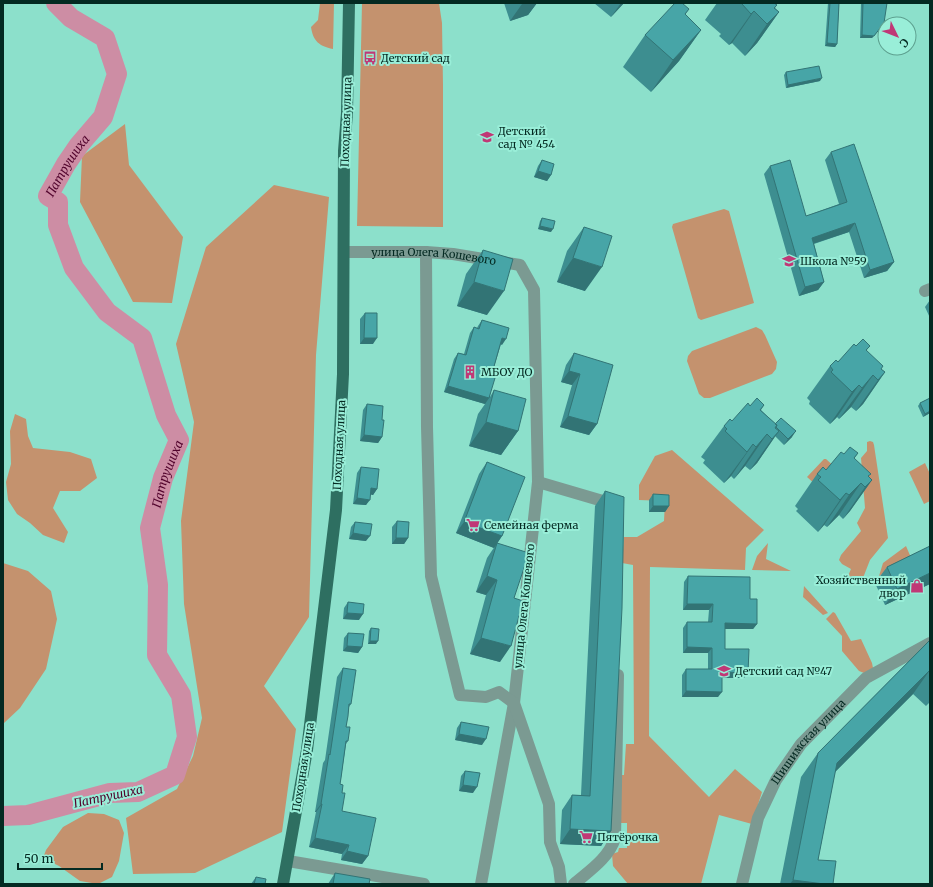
<svg xmlns="http://www.w3.org/2000/svg" width="933" height="887" font-family="Merriweather,serif">
<rect width="100%" height="100%" fill="#8ce0cb"/>
<!-- green -->
<path fill="#c4926e" d="M320 3H334L333 49C319 46 313 41 311 27L318 20Z
M362 3H439L442 23 443 85V227L357 226Z
M125 124 129 165 183 237 172 303 133 302 80 202 82 156Z
M274 185 329 197 316 355 309 617 264 686 296 729 282 832 195 873 133 874 126 818 177 789 193 756 202 718 184 604 181 521 194 422 176 344 206 247Z
M724 209 729 211 754 303 701 320 698 318 672 227 673 224Z
M756 327 762 330 765 335 777 362 776 369 772 374 710 398H704L699 394 687 361 688 356 692 351Z
M15 414 26 419 28 436 33 448 70 452 91 459 97 478 80 491H60L53 508 68 532 64 543 43 535 30 523 17 514 8 500 6 482 11 464 10 431Z
M870 441 873 442 874 445 888 538 870 560 861 583 857 586 852 585 849 581 848 576 851 569 842 564 839 560 841 555 861 531 857 523 865 508 861 458 867 451V442Z
M672 450 764 530 746 548 745 570 650 567 649 736 709 797 735 769 762 792 752 824 719 815 701 884H628L613 866 612 854 618 852 619 848H627V823H619L620 775H624L626 744H634L633 565 622 563 624 537H637L664 521 665 501 639 500V485L655 456Z
M824 459H826L840 472 817 486 807 477Z
M925 463 930 474V501L924 504 909 472Z
M768 543 766 559 791 571 752 570 757 556Z
M906 546 912 560 879 576 883 563Z
M3 563 28 571 51 591 57 619 46 669 20 708 3 724Z
M804 586 828 613 823 615 803 597Z
M833 612 835 613 851 641 861 639 872 663 873 668 864 673 859 671 842 651V636L826 619Z
M88 813 104 814 119 820 124 833 119 861 112 877 98 884 80 881 59 866 43 858 46 850 63 827Z"/>
<g fill="none" stroke-linecap="round" stroke-linejoin="round">
<!-- river -->
<path stroke="#cd8da4" stroke-width="20" id="s1" d="M3 816 28 815 110 793 138 792 175 775 187 737 181 695 157 655 158 585 150 528 163 478 179 440 166 415 142 338 107 312 74 268 58 225V202L48 196 66 164 79 145 103 117 117 74 105 38 71 18 56 3"/>
<!-- minor -->
<g stroke="#7b9a92" stroke-width="12">
<path id="s2" d="M344 252H426L453 254 520 265 534 290 538 482 514 703 481 884"/>
<path d="M426 252 427 427 431 576 460 695 486 697 499 692 514 703 549 804 550 842 559 867 561 884"/>
<path d="M925 291 930 289"/>
<path d="M538 482 613 504"/>
<path d="M288 861 424 884"/>
<path d="M574 884C589 871 609 858 615 838L618 675"/>
<path id="s3" d="M742 884 758 818 776 780 801 744 866 678 930 643"/>
</g>
<!-- major -->
<path stroke="#2e6f61" stroke-width="12" d="M283 884 307 750 336 510 343 374 344 151 347 113 349 3"/>
</g>
<!-- wall -->
<path fill="#3d8e90" d="M504 3H537L528 15 510 21Z
M594 3H624L611 17Z
M717 3H774L777 5 775 8 779 12 757 43 745 56 732 43 729 45 719 36 721 34 705 20Z
M828 3H839L837 44 835 47 825 46Z
M861 3H887L882 26 872 38H860Z
M689 9 685 15 701 30 679 61 651 92 623 67 645 35Z
M786 72 820 81 786 88 784 75Z
M831 152 894 262 887 271 864 278 849 232 814 244 824 282 818 290 799 296 764 174 770 166 806 216 839 204 825 160Z
M542 160 551 175 547 181 534 177 538 166Z
M542 218 551 232 538 229 540 221Z
M584 227 585 291 557 282 567 251Z
M483 250 487 315 457 306 466 274Z
M930 300V318L925 307Z
M365 313 373 344H360V319Z
M482 320 502 345 501 344 491 377 490 397 494 390 518 431 501 455 469 446 478 414 485 404 444 392 454 359 458 353 464 354 470 333 474 327 477 328 478 326Z
M856 346H870L866 351 881 369 885 372 863 404 856 411 851 407 839 419 837 417 830 424 809 404 810 401 807 398 830 366 838 362Z
M574 353 597 424 589 435 560 427 572 385 561 382 566 365Z
M930 398V413L923 417 918 406 920 403Z
M367 404 382 420V437L378 443 360 441 363 410Z
M764 405 761 410 775 424 792 437 784 445 775 436 757 463 750 470 745 466 734 479 731 476 724 483 703 463 705 460 701 457 724 426 732 421 750 406Z
M858 453 854 459 869 477 872 480 850 511 843 519 839 515 827 527 824 525 818 532 796 511 798 509 795 506 817 474 826 470 844 454Z
M487 462 502 536 494 548 456 533 479 474Z
M361 467 377 489 373 495 371 494 366 505 353 504 357 473Z
M605 491 611 831 601 846 560 844 562 810 572 795H581L595 506Z
M653 494 669 506 665 512H649V500Z
M397 521 408 538 404 544H392V527Z
M355 522 366 541 349 539 351 527Z
M497 543 514 598 500 662 470 654 486 595 476 592 487 558Z
M930 546V584L885 605 875 583 887 567Z
M688 576 750 599 757 624 753 629H725V649L744 678H722L718 697H682V675L686 669H708V653H683V628L687 622H708L709 610H683L684 582Z
M348 602 359 620 343 619 344 608Z
M371 628 376 644H368L369 631Z
M348 633 362 647 358 653 343 651 344 638Z
M930 640V702L926 706 913 694 835 772 818 860 833 884H780L801 777 818 753Z
M343 668 351 704 349 707 346 727 348 741 346 744 341 778 340 784 342 793V811L368 856 362 864 341 860 342 854 309 847 316 812H315L323 763 325 760 337 677Z
M461 722 482 745 455 740 457 728Z
M465 771 473 793 459 791 461 776Z
M335 873 369 884H328Z
M256 877 265 884H251Z"/>
<!-- shaded-wall -->
<path fill="#327475" d="M526 3H537L528 15 510 21 522 4Z
M621 3H624L611 17Z
M754 11 732 43 729 45 751 14Z
M779 12 757 43 745 56 767 24Z
M884 23 872 38H860L862 35Z
M701 30 679 61 651 92 673 60Z
M827 43 837 44 835 47 825 46Z
M822 78 820 81 786 88 788 85Z
M538 171 551 175 547 181 534 177Z
M855 223 849 232 806 246 812 238Z
M540 226 553 229 551 232 538 229Z
M573 258 602 267 585 291 557 282Z
M894 262 887 271 864 278 870 270Z
M474 282 504 291 487 315 457 306Z
M824 282 818 290 799 296 805 287Z
M364 338H377L373 344H360Z
M502 338 506 339 502 345 498 343Z
M569 371 580 374 572 385 561 382Z
M885 372 863 404 856 411 878 380Z
M873 375 851 407 839 419 862 388Z
M859 385 837 417 830 424 852 392Z
M448 386 489 398 485 404 444 392Z
M930 411V413L923 417 925 414Z
M568 416 597 424 589 435 560 427Z
M486 422 518 431 501 455 469 446Z
M779 431 757 463 750 470 772 439Z
M796 431 792 437 784 445 788 439Z
M767 434 745 466 734 479 756 447Z
M364 435 382 437 378 443 360 441Z
M753 444 731 476 724 483 747 452Z
M872 480 850 511 843 519 865 487Z
M861 483 839 515 827 527 849 495Z
M371 488 377 489 373 495 367 494Z
M846 493 824 525 818 532 840 500Z
M357 498 370 500 366 505 353 504Z
M653 506H669L665 512H649Z
M464 522 502 536 494 548 456 533Z
M353 533 370 536 366 541 349 539Z
M396 538H408L404 544H392Z
M930 573V584L885 605 897 589Z
M487 576 497 580 486 595 476 592Z
M687 604H713L709 610H683Z
M347 613 363 614 359 620 343 619Z
M725 623 757 624 753 629H721Z
M481 638 511 646 500 662 470 654Z
M370 641H378L376 644H368Z
M347 646 362 647 358 653 343 651Z
M687 647 712 648 708 653H683Z
M930 670 913 694 820 787 837 763Z
M722 672 748 673 744 678H718Z
M686 691 722 692 718 697H682Z
M459 734 486 739 482 745 455 740Z
M463 785 477 787 473 793 459 791Z
M321 804H322L316 812H315Z
M570 829 611 831 601 846 560 844Z
M315 838 349 845 342 854 309 847Z
M347 851 368 856 362 864 341 860Z
M793 880 824 884H790Z"/>
<!-- building -->
<path fill="#47a5a7" stroke="#327475" d="M675 3H682L689 9 685 14 701 30 673 60 645 35Z
M743 3H774L777 5 774 8 779 12 767 24 754 11 751 14 742 4Z
M830 3H839L837 44 827 43Z
M863 3H887L884 23 874 36 862 35Z
M819 66 822 78 788 85 786 72Z
M854 144 894 262 870 270 855 223 812 238 824 282 805 287 770 166 790 160 806 216 847 202 831 152Z
M542 160 554 164 551 175 538 171Z
M542 218 555 221 553 229 540 226Z
M584 227 612 236 602 267 573 258Z
M483 250 513 259 504 291 474 282Z
M365 313H377V338H364Z
M482 320 509 328 506 339 502 338 491 377 495 378 489 398 448 386 458 353 466 355 474 327 479 329Z
M863 339 870 346 866 350 883 366 881 369 885 372 878 380 873 375 862 388 859 385 852 392 831 372 833 370 830 366 836 360 838 362 854 344 856 346Z
M574 353 613 365 597 424 568 416 580 374 569 371Z
M494 390 526 399 518 431 486 422Z
M757 398 764 405 760 410 777 425 775 428 779 431 772 439 767 434 756 447 753 444 747 452 725 431 727 429 724 426 730 419 732 421 748 403 750 406Z
M930 398V411L925 414 920 403Z
M367 404 383 406 382 420H384L382 437 364 435Z
M781 418 796 431 788 439 776 427 777 425 775 424Z
M850 447 858 453 854 458 871 474 868 476 872 480 865 487 861 483 849 495 846 493 840 500 818 480 821 477 817 474 823 467 826 470 841 452 844 454Z
M487 462 525 477 502 536 464 522Z
M361 467 379 469 377 489 371 488 370 500 357 498Z
M605 491 624 497 622 608 611 831 570 829 572 795 590 796Z
M653 494 669 495V506H653Z
M397 521 409 522 408 538H396Z
M355 522 372 524 370 536 353 533Z
M497 543 529 553 514 598 523 601 511 646 481 638 497 580 487 576Z
M930 546V573L897 589 887 567Z
M688 576 750 577V599H757V624L725 623V649H749L748 673 722 672V692L686 691V669H712V648L687 647V622H712L713 604H687Z
M348 602 364 604 363 614 347 613Z
M371 628 379 629 378 641H370Z
M348 633 364 634 362 647 347 646Z
M930 640V670L837 763 818 860 836 861 833 884H824L793 880 818 753Z
M343 668 356 670 351 704H349L348 716 346 727H350L348 741H346L341 778 340 784 343 785 342 793H345L342 811 376 818 368 856 347 851 349 845 315 838 322 804H321L329 754 330 755Z
M461 722 489 727 486 739 459 734Z
M465 771 480 773 477 787 463 785Z
M335 873 370 879 369 884H333Z
M256 877 266 879 265 884H254Z"/>
<!-- icons -->
<defs>
<g id="bus-bare" transform="scale(1.08)"><path d="M-5-6H5V4H4V6H2V4H-2V6H-4V4H-5ZM-3.5-4V0h7V-4ZM-3.5 1.2v1.5H-2V1.2ZM2 1.2v1.5H3.5V1.2Z" fill="#c03876" stroke="#99eed8" stroke-width="2.5" paint-order="stroke"/></g>
<g id="school-bare" transform="scale(1.08)"><path d="M0-5L7-2L0 1L-7-2ZM-4 1L0 2.5L4 1V4Q0 6-4 4Z" fill="#c03876" stroke="#99eed8" stroke-width="2.5" paint-order="stroke"/></g>
<g id="building-bare" transform="scale(1.08)"><path d="M-4-6H4V6H1V3H-1V6H-4ZM-2.5-4.3h1.7v1.8h-1.7ZM.8-4.3h1.7v1.8H.8ZM-2.5-1h1.7V.8h-1.7ZM.8-1h1.7V.8H.8Z" fill="#c03876" stroke="#99eed8" stroke-width="2.5" paint-order="stroke"/></g>
<g id="supermarket-bare" transform="scale(1.08)"><path d="M-6-5.5h2.5l.6 2H6L4.5 2H-2.5L-4.4-4H-6ZM-1.5 3.2a1.3 1.3 0 1 0 .1 0ZM3 3.2a1.3 1.3 0 1 0 .1 0Z" fill="#c03876" stroke="#99eed8" stroke-width="2.5" paint-order="stroke"/></g>
<g id="shop-bare" transform="scale(1.08)"><path d="M-5-2.5h2.3a2.7 3.5 0 0 1 5.4 0H5L5.5 6h-11ZM-1.5-2.5h3a1.5 2.3 0 0 0-3 0Z" fill="#c03876" stroke="#99eed8" stroke-width="2.5" paint-order="stroke"/></g>
</defs>
<g fill-rule="evenodd">
<use href="#bus-bare" x="370" y="58"/>
<use href="#school-bare" x="487" y="137"/>
<use href="#school-bare" x="789" y="261"/>
<use href="#building-bare" x="470" y="372"/>
<use href="#supermarket-bare" x="473" y="525"/>
<use href="#shop-bare" x="917" y="586"/>
<use href="#school-bare" x="724" y="671"/>
<use href="#supermarket-bare" x="586" y="837"/>
</g>
<g text-anchor="middle" dominant-baseline="central" stroke-width="4" stroke-linejoin="round" paint-order="stroke">
<!-- poi labels -->
<g font-size="11" fill="#042a22" stroke="#99eed8" text-anchor="start">
<text x="381" y="58">Детский сад</text>
<text x="498" y="131">Детский<tspan x="498" dy="13">сад № 454</tspan></text>
<text x="800" y="261">Школа №59</text>
<text x="481" y="372">МБОУ ДО</text>
<text x="484" y="525">Семейная ферма</text>
<text x="906" y="580" text-anchor="end">Хозяйственный<tspan x="906" dy="13">двор</tspan></text>
<text x="735" y="671">Детский сад №47</text>
<text x="597" y="837">Пятёрочка</text>
</g>
<!-- street labels -->
<g font-size="11" fill="#042a22" stroke="#99eed8">
<text transform="translate(346 122) rotate(-88)">Походная улица</text>
<text stroke="none"><textPath href="#s2" startOffset="90">улица Олега Кошевого</textPath></text>
<text transform="translate(339 445) rotate(-87)">Походная улица</text>
<text transform="translate(524 606) rotate(-84)">улица Олега Кошевого</text>
<text stroke="none"><textPath href="#s3" startOffset="160">Шишимская улица</textPath></text>
<text transform="translate(303 767) rotate(-81)">Походная улица</text>
</g>
<!-- water labels -->
<g font-size="12" font-style="italic" fill="#51032c" stroke="#99eed8">
<text stroke="none"><textPath href="#s1" startOffset="852">Патрушиха</textPath></text>
<text stroke="none"><textPath href="#s1" startOffset="492">Патрушиха</textPath></text>
<text transform="translate(108 796) rotate(-12)">Патрушиха</text>
</g>
</g>
<!-- border -->
<rect width="933" height="887" fill="none" stroke="#042a22" stroke-width="8"/>
<!-- north arrow -->
<g transform="translate(897 36) rotate(133)"><circle r="19" fill="#99eed8" stroke="#5da08f"/>
<path d="M0-3L7 15L0 10L-7 15Z" fill="#c03876"/>
<text y="-6" font-size="11" font-weight="bold" text-anchor="middle" fill="#042a22">С</text>
</g>
<!-- scale -->
<path d="M18 863v6h84v-6" fill="none" stroke="#042a22" stroke-width="2"/>
<text x="24" y="863" font-size="12" fill="#042a22" stroke="#99eed8" stroke-width="3" paint-order="stroke">50 m</text>
</svg>
